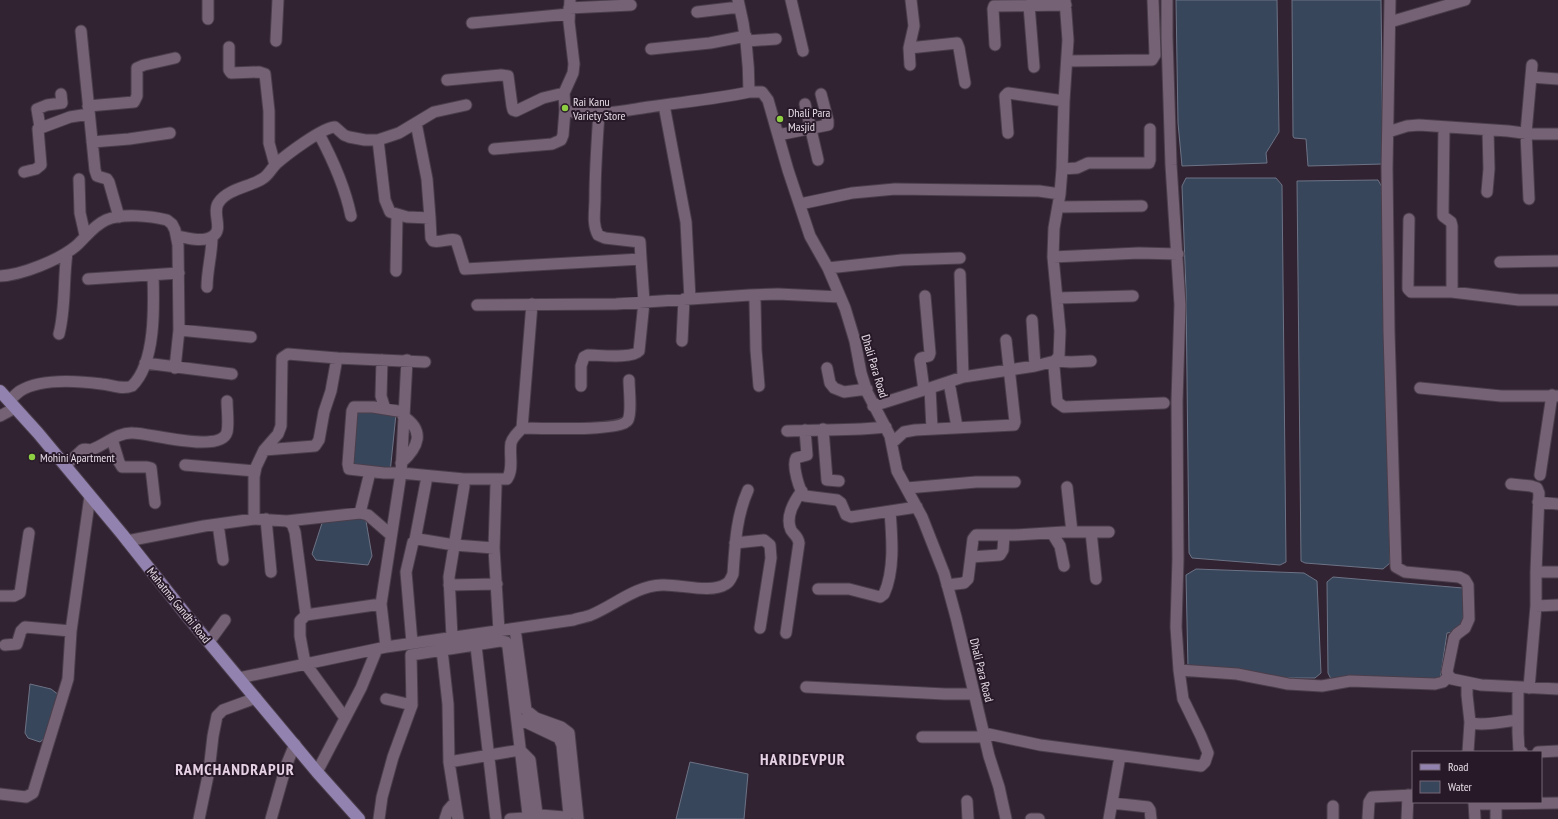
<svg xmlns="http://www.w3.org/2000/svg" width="1558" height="819" font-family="'PT Sans Narrow',sans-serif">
<rect width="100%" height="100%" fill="#322332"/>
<!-- water -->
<path fill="#38465c" stroke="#6c7385" d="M1176 0H1277L1279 132 1266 153 1267 163 1182 166 1178 123Z
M1292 0H1381L1383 164 1308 166 1306 139 1294 138 1293 136Z
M1186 178H1276L1282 185 1286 562 1280 565 1192 558 1189 553 1186 290 1182 186Z
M1378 180 1382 187 1390 563 1383 569 1305 563 1301 561 1297 181Z
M359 407 396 414 390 473 350 469 354 416Z
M365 515 372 556 368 565 316 560 312 554 323 520Z
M1196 569 1304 573 1317 581 1321 673 1315 678H1266L1188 668 1186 575Z
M1333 577 1463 588 1464 609 1462 631 1447 633 1440 680 1333 683 1328 673 1327 582Z
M30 684 51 689 59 695 45 738 40 742 28 738 25 733Z
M690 762 748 774 744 819H676Z"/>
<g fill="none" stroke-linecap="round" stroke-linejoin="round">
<!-- minor casing -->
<g stroke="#4b3e4b" stroke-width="13">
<path id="minor" d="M738 0C746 31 749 61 749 92H762L768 100 788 170 810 236 828 268 845 308 855 341 861 373 867 392 890 436 897 471 922 517 944 573 956 617 989 756 999 787 1006 819
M791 0 803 51
M1065 0 1068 40 1064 101 1062 169 1060 194 1054 228 1053 257 1060 331 1059 356 1055 361 1054 367 1057 402 1064 407 1164 403
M1167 0V37L1171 165 1180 305 1177 401 1178 559 1176 627 1179 670
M1390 0 1387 168 1389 332 1396 567 1405 572 1459 577 1465 580 1468 585 1469 619 1465 628 1457 634 1454 638 1447 672 1449 676 1452 679 1481 685 1558 689
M1029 5 1034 67
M569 8 631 5
M697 12 739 7
M208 19V0
M1390 22 1465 0
M472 23 569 14
M81 31 95 170 97 176 107 179 109 182 119 217
M276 41 278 0
M747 41 776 39
M995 45 993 9 994 6 1066 5
M229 47V70L231 73 259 72 265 74 269 111V143L275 165
M909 48 957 43 959 48 965 83
M651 49 710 43 746 36
M1067 61 1152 60 1155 55 1153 0
M910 65 909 48 914 26 911 0
M1531 77 1558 79
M447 80 501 75 508 76 512 106 513 110 516 111 543 98 564 93
M805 104 818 160
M664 105 686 222 690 299
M88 106 134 102 137 96V68L144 65 175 58
M565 110C592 118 622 111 649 107 683 102 716 99 749 92
M416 123 427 179 430 218
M40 127 37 109 47 105 62 103 61 94
M1444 127 1443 208V216L1451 222 1452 226V292
M1388 132 1407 126 1419 125 1508 131 1531 134H1558
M1008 133 1005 96 1008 93 1064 101
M319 134C333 160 345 187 351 216
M778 135 828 125V121L821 94
M378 140 385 200 390 212 407 217 430 218 431 238 433 241C441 243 449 238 456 240L465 269 641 259 640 242 605 238 598 235C592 224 595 211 595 198 595 170 597 142 599 113
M92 142 129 139 170 133
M494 149 552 144 561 140 563 135 565 110 564 93 573 73 574 64 569 22 570 0
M1062 169 1077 168 1088 163H1149L1150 160V129
M24 172 36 169 41 165 38 129 70 117 89 114
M79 179 80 213 85 235
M1487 192 1489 169 1488 130
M1529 199 1526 133 1532 65
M800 204 852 193 895 189 1039 191 1060 194
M1058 207 1142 206
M1409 219 1408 282V289L1411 292H1452L1519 300H1558
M177 236C187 238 203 243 213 236 224 229 211 212 219 202 228 189 249 187 262 179 268 176 271 169 276 164 286 155 323 127 335 127L344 135 349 137 365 140H378L399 133 434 112 466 105
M1053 257 1139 253 1178 254
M1500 262 1558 261
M828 268 902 260 960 258
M396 271 397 215
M960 274 963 377
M0 276C22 275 59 260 76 246 86 237 93 226 106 220 122 213 151 216 167 220L172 224 175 230 178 245 179 330 175 368
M88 279 179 273
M207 287C207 270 212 254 212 237
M750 295 778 294 840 297
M1057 298 1133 296
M477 305 616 304 750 295 754 297 755 301 756 350 759 386
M1032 320 1035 366
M179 330 251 337
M59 334C66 307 63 280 67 253
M682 341 684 299
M382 360 381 396 385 409
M145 363 232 374
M827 368 830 383 834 388 844 392 867 389
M949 382 957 427
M581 386V366L584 357 588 355C599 355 632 359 639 351L644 302 641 259
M930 388 932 429
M1420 388 1501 396H1558
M924 390 920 360 921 358 929 356 930 353 925 296
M9 401C12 398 16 394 20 391 41 378 79 381 102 384 112 385 122 390 132 386 156 363 154 305 153 275
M873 406 930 388 963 377 1035 366 1055 361 1071 362 1091 361
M404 412 373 407H354L352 411 348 464 349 469 384 473H401L407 360
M0 416 15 408
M522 428C538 428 622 432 628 420 632 412 629 390 629 380
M823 429 827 480 839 481
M805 430 807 455 796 458C792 465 799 491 805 496L837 500 841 503 846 515 851 517 917 507
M787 431C820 429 853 431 886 427
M112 439 119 462 122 467H147L151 468 155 503
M892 443 904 432 915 430 1014 425 1015 422 1006 340
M264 450 315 446 319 440 324 412 331 391 337 358
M401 463C418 448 426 431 403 416
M185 465 255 471
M65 466 82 450C86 448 89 451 93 449 106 444 118 432 133 433 150 433 221 454 227 432 229 423 227 410 227 401
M1540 475 1552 395
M1511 484 1531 486 1537 488 1539 493 1536 572V606L1529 688
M1067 487 1072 532
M907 488 976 482H1015
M1538 502 1558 504
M360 513 370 472
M254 519V477L256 467 264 450 278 434 281 426 282 358 288 354 337 358 425 362
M266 519 271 572
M287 521 360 513 368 515 391 535
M218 524 223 560
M1091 532 1096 579
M1052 533 1060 546 1064 566
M415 540 426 482
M127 541 204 526 254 519 287 521 292 524 295 532 306 615
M735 543 764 540 770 545 771 558 760 628
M494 548 496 486
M971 557 1000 555 1003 550 1004 535
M1536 572H1558
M449 585 497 584
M947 585 964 583 968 579 973 539 976 535H1015L1064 532H1109
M818 589H849L880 597 884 594C895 570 892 537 890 511
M0 596H14L20 593 29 533
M1536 606 1558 605
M515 629 526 710 536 718 561 727 569 733 578 819
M786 633 799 543C798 536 794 535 791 530 785 517 794 501 802 491
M452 637 449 577 464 486
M209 642 225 620
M412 643 406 572 413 542 418 539 454 545 494 548 499 631
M5 645 17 644 21 631 25 627 71 631
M476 646 496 819
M386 647 381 604 401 473 464 479H507C514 469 509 455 511 443 513 436 518 433 522 428L532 304
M442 650 448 704 449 762 458 819
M239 678 386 647 573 620C579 618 586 617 591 615 615 605 635 586 662 585 680 584 711 594 726 584 730 582 731 578 733 574 735 545 736 517 748 490
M1467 683V695L1470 722C1478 727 1507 721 1518 720
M806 687 945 694H974
M1518 687V733L1519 751 1522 752
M386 699 412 705
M345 718 305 663 300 636V621L306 615 381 604
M517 718 559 738 562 745 569 814 564 817 528 814
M984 733 1040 745 1201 766 1205 762 1208 753 1201 736 1183 699 1179 670 1237 674 1288 684 1322 686 1350 681 1435 684 1443 682 1449 676
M922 737H985
M1468 752 1470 722
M1538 752 1558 751
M449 762 520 750 530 760 537 814
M317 772 361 688 377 649
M0 794 26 797 33 793 68 679 71 631 90 496
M967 801 968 819
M1474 802 1475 819
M1112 803 1148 807 1150 810 1151 819
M1496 803V819
M1474 804 1558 803
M1333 806V819
M1368 818 1369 802 1372 797 1413 795
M199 819 209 771 213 736 217 716 223 710 256 698
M271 819 286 766 295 744
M379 819 382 797 393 757 412 705 411 655 500 641 506 642 508 647 528 814 525 818 510 819
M445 819 448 810 455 802
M1031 819H1039
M1109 819 1120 756
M1407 819 1408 795"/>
</g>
<!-- major casing -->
<g stroke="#4b3e4b" stroke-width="14">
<path id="major" d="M0 391 38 433 122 534 187 616 317 772 359 819"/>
</g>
<!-- minor -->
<use href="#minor" stroke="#756375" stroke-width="11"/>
<!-- major -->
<use href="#major" stroke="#9182af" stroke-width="12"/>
</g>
<!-- markers -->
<g fill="#8ece43" stroke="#281928" stroke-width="1.5">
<circle cx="565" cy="108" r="4"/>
<circle cx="780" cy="119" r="4"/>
<circle cx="32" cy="457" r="4"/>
</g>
<g text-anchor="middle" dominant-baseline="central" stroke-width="4" stroke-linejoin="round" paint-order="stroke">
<!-- poi labels -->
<g font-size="12" fill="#e5dbe5" stroke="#281928" text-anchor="start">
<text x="573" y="101">Rai Kanu<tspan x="573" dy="14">Variety Store</tspan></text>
<text x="788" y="112">Dhali Para<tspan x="788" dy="14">Masjid</tspan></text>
<text x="40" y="457">Mohini Apartment</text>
</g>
<!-- street labels -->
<g font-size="12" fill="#e5dbe5" stroke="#281928">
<text transform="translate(875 366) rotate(73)">Dhali Para Road</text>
<text transform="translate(179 605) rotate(51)">Mahatma Gandhi Road</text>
<text transform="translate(982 670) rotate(76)">Dhali Para Road</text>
</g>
<!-- district labels -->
<g font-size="16" font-weight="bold" letter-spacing="1" fill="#e6d1e5" stroke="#281928">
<text x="803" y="759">HARIDEVPUR</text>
<text x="235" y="769">RAMCHANDRAPUR</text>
</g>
</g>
<!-- legend -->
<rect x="1412" y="751" width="130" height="52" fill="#281928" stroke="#746774"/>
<rect x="1420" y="764" width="20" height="6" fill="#9182af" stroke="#746774"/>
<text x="1448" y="771" font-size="12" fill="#e5dbe5">Road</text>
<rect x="1420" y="781" width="20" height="12" fill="#38465c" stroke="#746774"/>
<text x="1448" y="791" font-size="12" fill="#e5dbe5">Water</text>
</svg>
